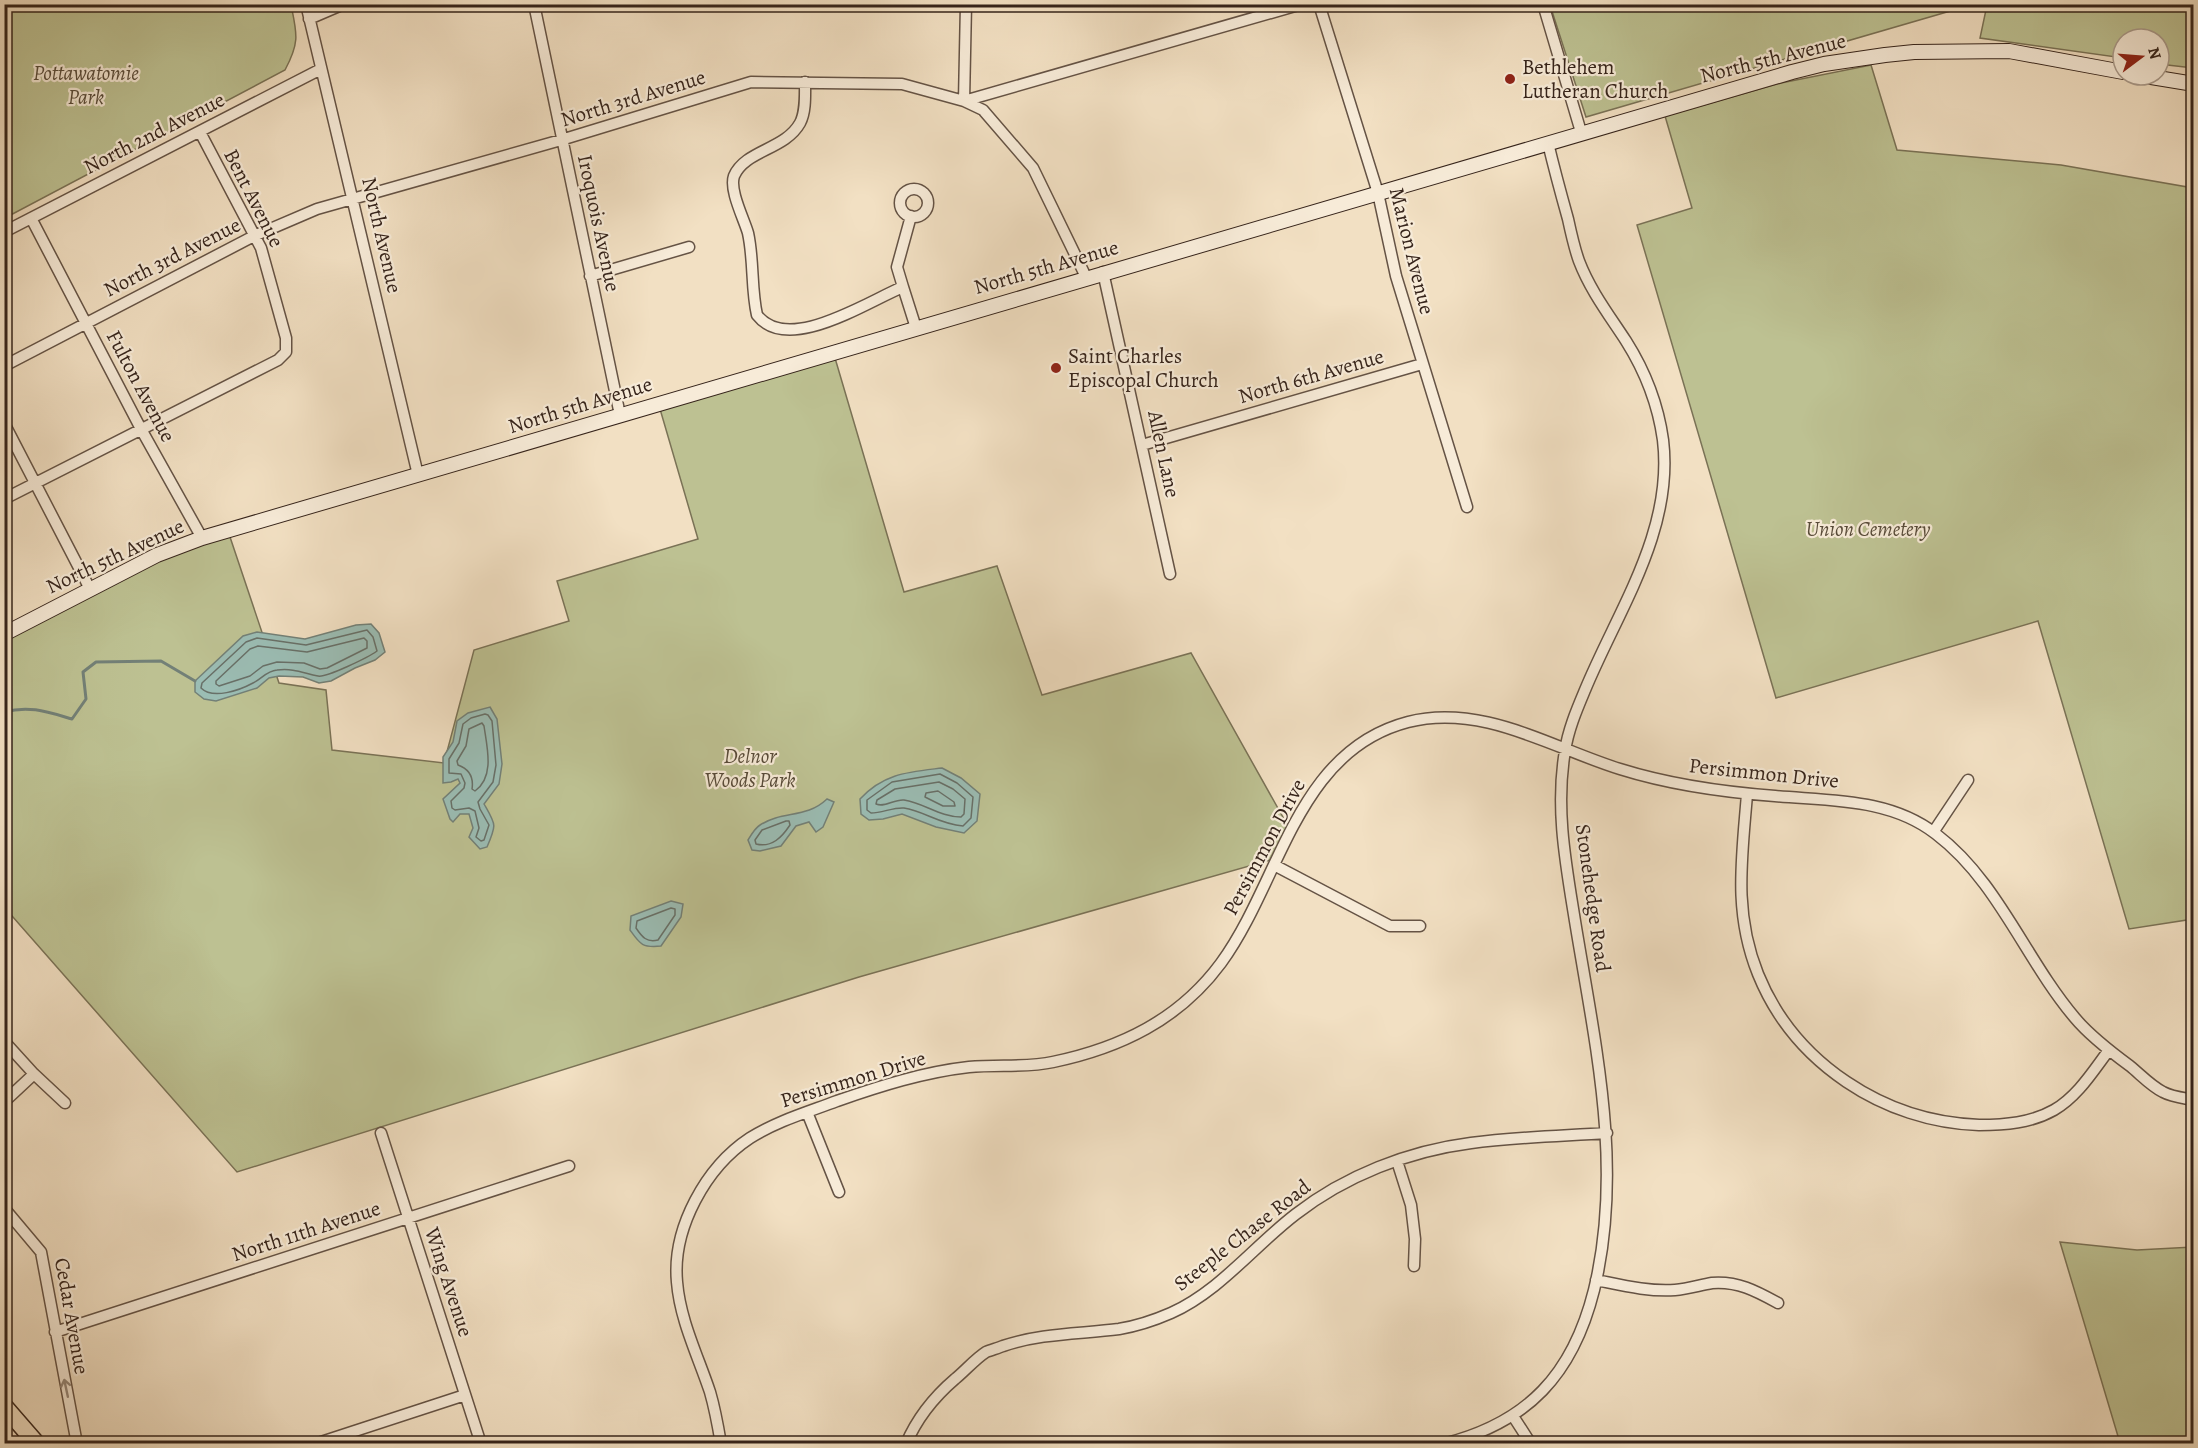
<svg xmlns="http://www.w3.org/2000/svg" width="2198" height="1448" font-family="Alegreya,serif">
<rect width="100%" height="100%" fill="#f2e0c3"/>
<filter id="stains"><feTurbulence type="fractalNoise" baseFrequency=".00333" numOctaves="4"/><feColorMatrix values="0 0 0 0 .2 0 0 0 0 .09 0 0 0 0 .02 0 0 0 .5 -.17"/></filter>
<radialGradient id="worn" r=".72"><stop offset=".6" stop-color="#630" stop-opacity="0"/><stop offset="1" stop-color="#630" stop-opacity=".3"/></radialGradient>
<!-- green -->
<path fill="#bdc192" stroke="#7a7256" stroke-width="1.5" d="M5 4 291 5C297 34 300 42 285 70L5 218Z
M1550 5V4L1971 5 1586 117Z
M1987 5H2193V68L2159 64V39H2123V58L1980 38Z
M1871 65 1897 150 2061 165 2193 188V919L2129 929 2038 621 1776 698 1637 225 1692 208 1665 116 1781 83Z
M835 358 904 592 997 566 1042 695 1191 653 1289 828 1274 859 859 977 237 1172 5 908 4 638 158 558 229 534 279 683 326 690 332 750 444 763 474 650 569 621 557 581 698 539 660 409Z
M2060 1242 2137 1250 2193 1247V1443H2120Z"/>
<!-- water -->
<path fill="#9bbdb4" stroke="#738077" stroke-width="1.5" d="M371 624 379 633 385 652 375 660 355 668 331 681 319 683 303 677 279 676 269 678 257 688 216 701 204 699 195 692V681L243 636 257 632 305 639 356 625Z
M490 707 497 719 502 764 499 784 484 804C496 825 497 824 487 847L480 849 469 837 473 828 469 814H460L453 822 450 819 443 799 460 783 458 779 451 782 443 783V757L453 742 457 721 468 713Z
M942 768 961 778 980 794 977 821 964 833 936 827 902 814 883 819 869 820 861 814 860 799C884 773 909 772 942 768Z
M827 799 834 802 823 827 816 832 809 822 796 826 781 846 760 851 752 850 748 840C751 835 755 828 760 825 783 810 806 819 827 799Z
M671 901 683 904 681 917 661 946C642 948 640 944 630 930L631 916Z"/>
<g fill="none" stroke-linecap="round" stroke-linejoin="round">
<!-- shore -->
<path stroke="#687068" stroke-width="1.5" d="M367 630 373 637 377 651C369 657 326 678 318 676 303 673 294 668 277 670 266 671 262 679 253 683 240 690 213 700 201 688L202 683 246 642 257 638 306 645Z
M364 638 367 641V648L327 668 320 669 304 663 277 662 263 666 250 676 219 686 216 684V681L250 649 258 646 307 652Z
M485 714 488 715 492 721 496 765 493 782 478 802 480 809 489 825 484 840 481 841 476 837 479 828 475 811 469 808 455 810 452 808 451 801 464 788 465 783 461 774 449 773V759L459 743 463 724 471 718Z
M482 723 484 726C487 747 495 777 475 791L472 789C474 776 469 769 458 765L457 761 466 746 469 729Z
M940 774 957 783 973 797 971 818 963 826C939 824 924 811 904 808 894 807 882 813 871 813L867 810V800L892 782Z
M939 782 953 789 965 799 964 814 961 817C940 817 924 803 904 800 894 799 885 808 876 804L877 800 895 789Z
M938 791 954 802 955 806H943L925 797 926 793Z
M786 821H789L790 825C782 837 772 848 756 844L755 840 762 830Z
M671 908 675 909V915L658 940C647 943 642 937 636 928L637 921Z"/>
<!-- stream -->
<path stroke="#738077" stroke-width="3" d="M4 712C30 705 48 712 72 719L86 699 83 672 96 662 161 661 195 681"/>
<!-- street casing -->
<g stroke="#655345" stroke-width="13">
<path id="street" d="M306 4 418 475
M534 4 620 415
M966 4 964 101 983 110 1033 168 1086 277
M1319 4 1378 193 1396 276 1467 507
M1543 4 1581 132
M309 19 344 4
M805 82C805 95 806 112 800 123 785 150 745 150 734 176 729 190 744 219 748 233 754 260 751 289 757 315 788 355 868 301 903 287L916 328
M900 203a14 14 0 1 1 28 0a14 14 0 1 1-28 0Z
M31 218 141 429 202 538
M4 232 321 69
M1103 272 1170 574
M590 276 689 247
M903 287 897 267 911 216
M4 366 254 236 317 209 561 140 751 82 902 84 964 101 1302 4
M4 423 90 589
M1142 445 1422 364
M4 499 278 360 286 352V338L261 248 200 132
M1747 794C1742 858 1733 912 1758 974 1794 1063 1884 1122 1979 1125 2005 1125 2031 1123 2054 1110 2078 1096 2093 1071 2109 1050
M1934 831 1968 780
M1274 865 1390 926H1420
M4 1041 34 1074 65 1103
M4 1102 34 1074
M807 1112 839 1192
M381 1133 481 1444
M1397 1161 1411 1205 1415 1239 1414 1266
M4 1208 41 1252 77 1444
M1596 1280C1621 1285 1649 1292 1675 1290 1688 1289 1700 1285 1712 1283 1738 1281 1756 1291 1778 1303
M55 1332 569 1166
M1513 1416 1531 1444
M315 1444 465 1395
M721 1444C718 1426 715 1409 710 1392 698 1356 680 1320 677 1282 672 1228 706 1167 750 1138 777 1121 808 1112 837 1101 880 1086 924 1072 969 1067 997 1064 1026 1068 1053 1062 1120 1048 1179 1020 1221 963 1281 881 1296 751 1408 722 1482 703 1552 748 1620 769 1671 785 1722 792 1775 796 1830 801 1890 798 1936 834 1998 881 2025 959 2075 1018 2090 1036 2111 1052 2130 1066 2141 1075 2151 1086 2163 1092 2172 1097 2184 1098 2194 1100
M906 1444C917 1418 934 1397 955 1379 965 1371 975 1359 986 1352 991 1350 998 1348 1003 1346 1041 1333 1080 1334 1119 1329 1137 1326 1155 1320 1171 1313 1220 1291 1254 1246 1296 1214 1345 1176 1408 1151 1471 1143 1515 1137 1561 1136 1607 1133
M1443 1444C1528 1423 1573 1374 1594 1290 1624 1167 1595 1044 1575 921 1566 865 1555 808 1565 751 1568 730 1577 709 1585 690 1618 610 1674 531 1663 440 1658 404 1645 371 1626 341 1609 315 1590 290 1579 261 1574 247 1571 233 1568 219 1561 194 1554 168 1548 143"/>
</g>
<!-- secondary casing -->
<g stroke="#36241b" stroke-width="16">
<path id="secondary" d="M2139 75 2194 84
M4 634 157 555 202 538 1792 72 1824 64 1885 55 1914 52 2009 51 2123 72"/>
</g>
<!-- primary casing -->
<g stroke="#36241b" stroke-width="19">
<path id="primary" d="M4 1406 37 1444"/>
</g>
<!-- street -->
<use href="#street" stroke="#f7ebd8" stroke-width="10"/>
<!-- secondary -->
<use href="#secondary" stroke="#f7ebd8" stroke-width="14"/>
<!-- primary -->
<use href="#primary" stroke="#f2e0c3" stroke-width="16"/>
</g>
<!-- one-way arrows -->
<defs><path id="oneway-shaft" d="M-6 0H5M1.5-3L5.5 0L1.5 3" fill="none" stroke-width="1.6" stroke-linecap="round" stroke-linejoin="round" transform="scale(1.5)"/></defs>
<use stroke="#96887a" href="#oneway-shaft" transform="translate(66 1388) rotate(-102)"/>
<!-- markers -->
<g fill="#8f2418" stroke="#f7ebd8" stroke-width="2">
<circle cx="1510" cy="79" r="6"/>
<circle cx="1056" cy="368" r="6"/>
</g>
<g text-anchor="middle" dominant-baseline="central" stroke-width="4.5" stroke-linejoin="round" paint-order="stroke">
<!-- street labels -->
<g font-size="21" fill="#36241b" stroke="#f7ebd8">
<text transform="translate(1773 58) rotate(-14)">North 5th Avenue</text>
<text transform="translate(633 98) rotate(-17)">North 3rd Avenue</text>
<text transform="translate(154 133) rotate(-27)">North 2nd Avenue</text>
<text transform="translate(254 198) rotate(63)">Bent Avenue</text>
<text transform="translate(599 223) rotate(78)">Iroquois Avenue</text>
<text transform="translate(382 235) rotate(77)">North Avenue</text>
<text transform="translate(1412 251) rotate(76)">Marion Avenue</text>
<text transform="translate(172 257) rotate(-27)">North 3rd Avenue</text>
<text transform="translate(1046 267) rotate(-16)">North 5th Avenue</text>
<text transform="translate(1311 376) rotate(-16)">North 6th Avenue</text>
<text transform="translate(141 386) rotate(62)">Fulton Avenue</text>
<text transform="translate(580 405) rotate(-17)">North 5th Avenue</text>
<text transform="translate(1164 454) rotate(78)">Allen Lane</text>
<text transform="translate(115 556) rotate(-25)">North 5th Avenue</text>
<text transform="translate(1764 773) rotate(6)">Persimmon Drive</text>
<text transform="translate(1264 847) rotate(-62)">Persimmon Drive</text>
<text transform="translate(1593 898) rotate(82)">Stonehedge Road</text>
<text transform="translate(853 1079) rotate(-17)">Persimmon Drive</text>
<text transform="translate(306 1231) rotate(-18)">North 11th Avenue</text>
<text transform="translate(1242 1235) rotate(-38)">Steeple Chase Road</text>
<text transform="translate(449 1282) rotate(72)">Wing Avenue</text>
<text transform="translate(72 1316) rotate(80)">Cedar Avenue</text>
</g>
<!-- poi labels -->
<g font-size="21" fill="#36241b" stroke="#f7ebd8" text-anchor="start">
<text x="1522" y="67">Bethlehem<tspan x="1522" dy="24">Lutheran Church</tspan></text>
<text x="1068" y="356">Saint Charles<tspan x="1068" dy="24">Episcopal Church</tspan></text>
</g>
<!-- park labels -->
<g font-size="21" font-style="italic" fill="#584b39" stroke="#f7ebd8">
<text x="86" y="73">Pottawatomie<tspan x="86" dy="24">Park</tspan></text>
<text x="1868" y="529">Union Cemetery</text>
<text x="750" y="756">Delnor<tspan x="750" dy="24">Woods Park</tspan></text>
</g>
</g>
<!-- margin -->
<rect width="2198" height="1448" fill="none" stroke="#f2e0c3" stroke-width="24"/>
<rect x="6" y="6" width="2186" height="1436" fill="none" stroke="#36241b" stroke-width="3"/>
<rect x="12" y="12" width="2174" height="1424" fill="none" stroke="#36241b" stroke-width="1.5"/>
<!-- north arrow -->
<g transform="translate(2141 57) rotate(74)"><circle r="28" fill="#f7ebd8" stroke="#aa9b8c" stroke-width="1.5"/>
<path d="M0-4.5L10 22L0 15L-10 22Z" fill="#8f2418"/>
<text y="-9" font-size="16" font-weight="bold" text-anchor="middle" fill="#36241b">N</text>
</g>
<rect width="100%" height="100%" filter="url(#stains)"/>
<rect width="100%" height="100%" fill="url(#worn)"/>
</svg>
